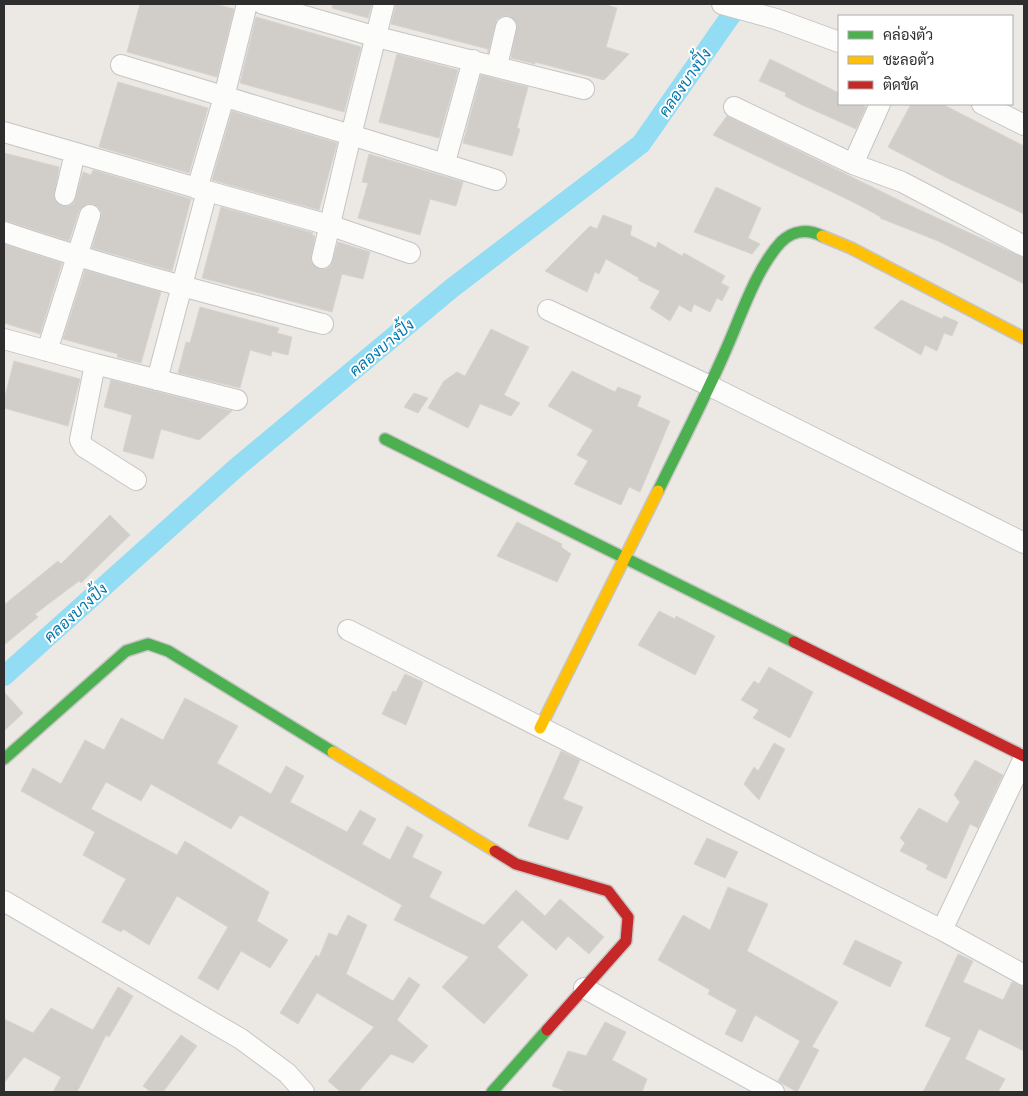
<svg xmlns="http://www.w3.org/2000/svg" width="1028" height="1096" font-family="'Exo 2',Sarabun,sans-serif">
<rect width="100%" height="100%" fill="#ece8e4"/>
<g fill="none" stroke-linecap="round" stroke-linejoin="round">
<!-- canal -->
<path stroke="#92ddf3" stroke-width="20" d="M4 676 236 468 452 288 641 144 739 4"/>
</g>
<!-- building -->
<path fill="#d1ceca" stroke="#d7d4d0" d="M140 4H215L234 9 217 77 127 52Z
M333 4H372L368 18 332 8Z
M396 4H604L617 8 606 47 629 54 604 80 535 62V64L511 58 517 24 509 16H503L497 19 488 53V49L391 24Z
M256 17 361 47 344 112 240 83Z
M397 54 458 70 439 138 379 122Z
M770 59 839 93V104H860L866 107 856 129 800 104 785 96 786 93 759 81Z
M481 75 528 87 517 128 520 129 512 156 463 143Z
M118 82 208 108 189 173 99 147Z
M911 104H942L1024 146V214L949 179 888 147Z
M232 111 337 143 319 210 212 180Z
M727 116 909 205 1024 258V284L938 241 880 218 881 217 855 203 713 135Z
M4 153 59 167 54 198 62 206H68L74 203 83 172 91 175 93 170 191 199 172 271 92 248 102 213 98 207 93 204H87L79 211 69 241 4 220Z
M369 154 463 182 456 206 430 199 420 235 358 218 368 183 362 182Z
M716 187 761 208 748 238 760 244 752 254 694 232Z
M221 207 313 233 312 235 315 236 311 261 319 269H326L331 266 338 242 370 252 363 279 342 274 332 312 202 278Z
M603 215 632 226 630 235 656 248 658 242 682 256 684 253 725 276 721 283 729 287 722 301 717 298 710 312 694 304 691 312 679 305 670 321 650 308 660 291 638 280 639 278 606 259 599 274 595 272 587 292 545 271 590 226 597 229Z
M4 244 62 263 40 334 4 323Z
M85 270 161 292 141 363 117 357 118 354 63 339Z
M901 300 942 319 944 316 958 322 952 336 944 333 937 351 925 345 921 355 874 328Z
M200 307 279 328 277 333 292 337 288 355 272 351 271 356 250 350 240 388 178 373 186 342 190 343Z
M491 329 529 347 504 395 520 403 511 416 480 404 468 428 428 408 444 381 457 372 465 376Z
M14 361 80 379 68 426 4 408V400Z
M572 371 615 392 618 387 641 396 637 406 670 421 640 492 629 487 621 505 574 484 588 461 577 455 593 430 548 406Z
M111 380 154 391 232 411 199 440 161 429 153 459 123 451 132 415 104 407Z
M414 393 428 398 418 413 404 407Z
M110 515 130 535 81 583 79 581 35 614 38 617 4 645V605L58 561 61 564Z
M517 522 562 544 561 547 571 554 557 582 497 556Z
M659 611 675 619 676 616 715 636 695 675 638 645Z
M769 667 813 692 790 738 753 718 759 710 741 700 754 681 759 684Z
M405 674 423 682 406 725 382 714 393 691 396 692Z
M4 692 23 713 4 731Z
M185 698 238 726 217 763 271 794 286 766 304 776 290 802 347 832 360 810 376 819 362 844 390 860 407 826 423 835 412 857 442 872 429 897 484 925 516 890 545 916 560 899 604 937 589 954 568 936 556 950 522 920 497 947 528 975 484 1024 442 987 469 957 394 920 402 905 240 815 231 829 151 784 141 801 106 782 91 809 177 855 185 841 269 892 257 921 288 940 270 968 241 951 218 990 198 978 228 927 177 896 149 945 123 929 121 932 102 922 126 879 83 855 95 832 21 791 33 768 61 784 85 740 104 750 121 718 163 740Z
M774 743 785 749 759 800 744 784 754 767 758 771Z
M561 751 580 760 563 799 583 807 568 840 528 826Z
M975 760 1003 775 978 828 970 824 946 879 926 869 928 865 900 851 905 843 900 838 919 808 947 823 960 802 954 795Z
M707 838 738 852 725 878 694 864Z
M728 887 768 904 747 951 838 1002 812 1047 819 1050 797 1092 778 1081 800 1041 755 1015 742 1042 725 1034 737 1010 708 994 710 990 658 960 683 915 710 930Z
M348 915 367 925 346 974 393 1001 409 977 420 985 397 1020 428 1046 413 1063 391 1054 358 1092H341L328 1081 374 1027 317 993 298 1024 280 1013 316 955 319 957 329 933 337 936Z
M855 940 902 962 890 987 843 964Z
M958 954 973 961 963 982 1003 1000 1012 982 1024 987V1051L979 1029 965 1059 1005 1079 998 1092H923L951 1038 925 1026Z
M118 987 133 996 109 1037 106 1035 77 1092H53L61 1077 24 1057 4 1083V1019L33 1033 51 1008 93 1030Z
M605 1022 626 1032 612 1060 647 1079 642 1092H567L552 1086 568 1051 586 1056Z
M181 1035 197 1046 163 1092H151L143 1086Z"/>
<g fill="none" stroke-linecap="round" stroke-linejoin="round">
<!-- street casing -->
<g stroke="#c6c5c5" stroke-width="22">
<path id="street" d="M263 4 377 37 584 89
M722 4 776 19 839 42
M121 65 351 135 384 4
M497 66 506 27
M982 104 1024 125
M734 107 853 164 902 182 1024 246
M4 132 207 191 157 380
M445 162 473 60
M853 164 880 104
M197 189 224 97 247 4
M207 191 329 225 410 253
M65 195 75 153
M4 232C109 268 216 295 323 324
M322 258 351 135 496 180
M548 310 710 386 1024 543
M4 339 95 364 80 440 84 447 136 480
M47 351 90 215
M95 364 237 400
M348 630 942 930 1024 975
M4 901 241 1039 287 1073 304 1092
M942 930 1024 758
M584 988 774 1092"/>
</g>
<!-- fast casing -->
<g stroke="#c6c5c5" stroke-width="14">
<path id="fast" d="M385 439 794 642
M658 491C680 446 704 400 724 354 740 319 755 270 781 242 793 230 808 229 822 236
M4 759 126 651 148 644 168 651 333 752
M492 1092 547 1030"/>
</g>
<!-- slow casing -->
<g stroke="#c6c5c5" stroke-width="14">
<path id="slow" d="M822 236 851 248 1024 338
M540 728 658 491
M333 752 495 851"/>
</g>
<!-- jam casing -->
<g stroke="#c6c5c5" stroke-width="14">
<path id="jam" d="M794 642 1024 756
M495 851 516 864 608 891 628 917 626 941 547 1030"/>
</g>
<!-- street -->
<use href="#street" stroke="#fcfcfb" stroke-width="20"/>
<!-- fast -->
<use href="#fast" stroke="#4caf50" stroke-width="11"/>
<!-- slow -->
<use href="#slow" stroke="#ffc107" stroke-width="11"/>
<!-- jam -->
<use href="#jam" stroke="#c62828" stroke-width="11"/>
</g>
<g text-anchor="middle" dominant-baseline="central" stroke-width="4" stroke-linejoin="round" paint-order="stroke">
<!-- water labels -->
<g font-size="16" font-style="italic" fill="#0378ad" stroke="#fff">
<text transform="translate(684 82) rotate(-55)">คลองบางปิ้ง</text>
<text transform="translate(381 347) rotate(-40)">คลองบางปิ้ง</text>
<text transform="translate(75 612) rotate(-42)">คลองบางปิ้ง</text>
</g>
</g>
<!-- border -->
<rect width="1028" height="1096" fill="none" stroke="#2e2e2e" stroke-width="10"/>
<!-- legend -->
<rect x="838" y="15" width="175" height="90" fill="#ffffff" stroke="#ababab"/>
<rect x="848" y="31" width="25" height="8" fill="#4caf50" stroke="#ababab"/>
<text x="883" y="40" font-size="15" fill="#2e2e2e">คล่องตัว</text>
<rect x="848" y="56" width="25" height="8" fill="#ffc107" stroke="#ababab"/>
<text x="883" y="65" font-size="15" fill="#2e2e2e">ชะลอตัว</text>
<rect x="848" y="81" width="25" height="8" fill="#c62828" stroke="#ababab"/>
<text x="883" y="90" font-size="15" fill="#2e2e2e">ติดขัด</text>
</svg>
